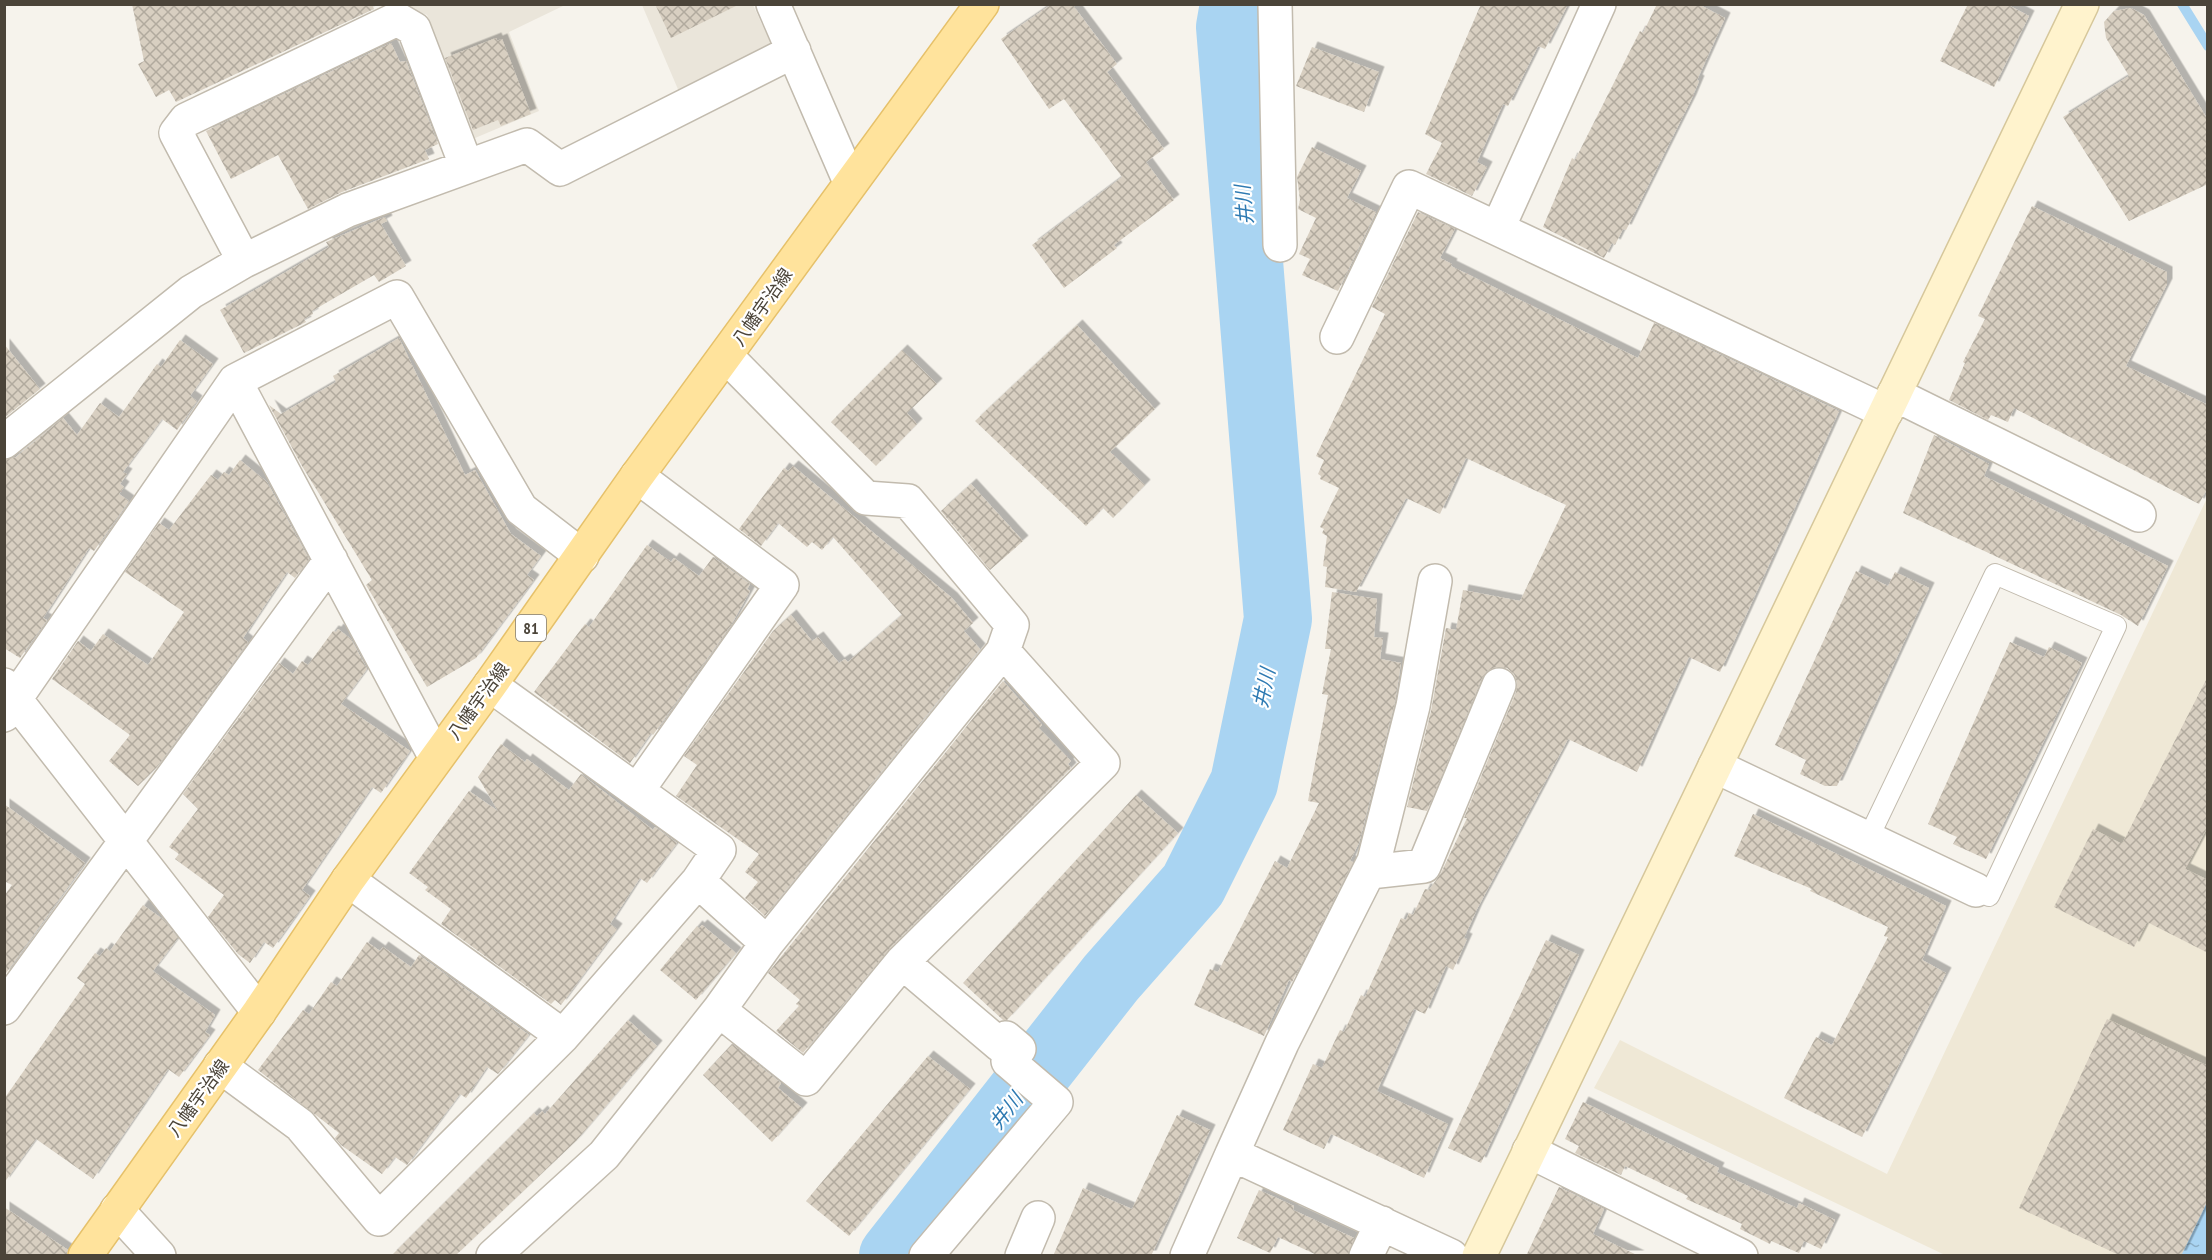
<svg xmlns="http://www.w3.org/2000/svg" width="2212" height="1260" font-family="'PT Sans Narrow','Noto Sans JP',sans-serif">
<defs>
<pattern id="water-ripples" width="26" height="14" patternUnits="userSpaceOnUse" patternTransform="scale(1.5)"><rect width="26" height="14" fill="#a9d4f2"/><path d="M2 4q2-2 4 0t4 0M15 11q2-2 4 0t4 0" fill="none" stroke="#8caec5"/></pattern>
<pattern id="building-cross-hatch" width="8" height="8" patternUnits="userSpaceOnUse" patternTransform="scale(1.5)"><rect width="8" height="8" fill="#d8cfc1"/><path d="M0 0l8 8M0 8l8-8" fill="none" stroke="#b1aa9e"/></pattern>
<filter id="shadow"><feDropShadow dx="5.5" dy="-5.5" stdDeviation="0" flood-color="#0004"/></filter>
</defs>
<rect width="100%" height="100%" fill="#f6f3ec"/>
<!-- residential -->
<path fill="#eae5da" d="M401 5H565L509 32 539 111 475 138 427 15Z
M642 5H753L774 50 680 94Z"/>
<!-- education -->
<path fill="#efe8d6" d="M2207 498V1255H1945L1594 1088 1620 1040 1887 1174Z"/>
<!-- water -->
<path fill="url(#water-ripples)" d="M2207 1200V1255H2181Z"/>
<g fill="none" stroke-linecap="round" stroke-linejoin="round">
<!-- stream -->
<path stroke="#a9d4f2" stroke-width="10" d="M2182 4 2208 46"/>
<!-- river -->
<path stroke="#a9d4f2" stroke-width="68" d="M893 1256 1111 978 1193 885 1244 783 1278 619 1230 27 1234 4"/>
</g>
<!-- building -->
<path fill="url(#building-cross-hatch)" filter="url(#shadow)" d="M132 4H372L374 9 176 102 169 90 156 97 138 64 144 61Z
M655 4H740L671 38Z
M1052 4H1072L1117 64 1107 72 1164 149 1146 162 1174 200 1114 245 1117 248 1064 288 1032 245 1122 177 1064 99 1049 109 1001 39Z
M1481 4H1568L1545 49 1538 46 1508 106 1503 104 1477 162 1487 167 1472 196 1426 174 1442 143 1425 134Z
M1657 4H1698L1725 18 1697 80 1699 81 1691 100 1626 230 1623 229 1615 245 1612 243 1604 258 1543 227 1572 158 1575 160 1640 31 1643 33Z
M1968 4H2006L2029 16 1994 87 1940 61Z
M2131 8 2144 15 2208 120V184L2129 221 2063 117 2129 76 2106 38 2104 22 2114 11Z
M496 38 497 41 502 39 531 114 501 126 498 120 473 130 445 58Z
M391 43 400 62 406 61 438 144 425 150 429 159 342 192 308 209 278 155 231 179 206 131Z
M1312 47 1379 72 1364 112 1296 86Z
M1312 147 1361 171 1347 198 1376 212 1338 291 1302 275 1310 259 1299 254 1316 218 1298 209 1300 200 1297 177Z
M2032 206 2167 272V284L2126 366 2208 405V487L2199 504 2014 408 2008 422 1991 415 1988 420 1949 400 1965 363 1963 362 1985 319 1978 316Z
M1418 212 1455 229 1440 258 1452 264 1451 266 1638 358 1654 323 1839 411 1720 672 1689 657 1637 772 1568 739 1477 909 1464 938 1467 939 1453 970 1446 966 1425 1014 1414 1009 1377 1091 1448 1124 1424 1178 1331 1134 1324 1149 1283 1130 1313 1064 1322 1068 1340 1030 1344 1032 1361 995 1365 997 1401 918 1406 920 1409 913 1413 915 1425 889 1429 890 1441 873 1467 818H1464L1516 692 1517 682 1514 674 1507 668 1496 667 1487 671 1482 678 1427 811 1407 807 1431 711 1446 628 1456 630 1463 590 1520 601 1566 505 1466 458 1440 514 1406 498 1356 592 1325 587 1327 567 1323 566 1327 536 1322 533 1324 529 1320 527 1339 488 1320 479 1321 476 1318 474 1324 460 1316 456 1385 314 1372 307Z
M385 217 387 221 381 224 406 266 379 282 374 275 312 311 313 314 304 319 306 322 244 353 220 310 329 247 326 242Z
M1077 325 1155 409 1110 452 1145 485 1113 518 1103 508 1086 526 975 421Z
M399 338 465 475 475 470 511 534 541 556 527 575 534 580 476 658 427 687 366 585 372 580 302 466 269 405 281 414 336 382 333 376Z
M180 340 213 364 190 396 197 401 177 430 162 419 123 472 127 474 120 484 124 487 119 494 129 501 94 551 89 548 43 618 47 620 20 658 4 648V460L16 457 63 418 77 435 100 403 119 417 157 364 161 367Z
M4 344 40 389 4 418Z
M902 350 937 384 907 413 917 424 876 466 831 422Z
M1934 435 1989 464 1984 476 2168 566 2138 626 2121 615 1903 513Z
M240 460 267 482 309 559 295 578 287 572 243 638 248 642 157 767 138 786 109 761 130 735 52 679 78 641 91 651 103 634 148 665 184 612 125 572 159 523 169 530 211 475 218 480 224 472 229 475Z
M793 466 952 598 973 623 964 631 980 649 765 916 745 898 758 882 745 872 759 854 676 796 697 765 684 756 773 631 791 615 812 641 818 637 839 663 845 659 848 662 902 615 833 537 822 550 812 542 807 547 778 523 761 546 739 529 784 468 788 471Z
M971 484 1023 541 990 570 941 511Z
M647 545 671 562 674 558 699 576 713 557 750 584 747 589 750 591 731 625 653 735 651 733 630 763 534 692 585 624 589 627Z
M1856 571 1888 586 1895 572 1929 588 1837 786H1825L1800 774 1806 760 1775 745Z
M1332 592 1377 599 1374 637 1383 638 1380 659 1401 663 1395 702 1359 843 1350 861 1353 862 1292 982 1289 980 1264 1036 1194 1005 1210 969 1218 972 1275 861 1287 868 1319 803 1308 801 1328 695 1322 694 1331 649H1325Z
M338 629 351 639 367 669 341 704 410 751 381 793 372 787 302 890 310 896 273 948 264 942 250 963 238 954 208 917 224 895 175 859 179 854 169 847 198 809 183 794 279 663 293 674 302 661 308 665 333 631 336 632Z
M2010 642 2044 657 2049 647 2082 663 1986 859 1953 844 1957 837 1928 824Z
M2208 676V826L2185 869 2208 880V953L2147 922 2134 947 2054 907 2093 829 2122 844Z
M1003 681 1042 725 1039 728 1071 761 1068 764 1071 768 889 949 803 1053 776 1031 799 1006 796 1004 800 1000 768 973Z
M501 744 525 762 527 759 569 790 581 774 653 830 655 827 677 843 647 883 640 878 610 924 617 929 561 1005 555 1000 551 1004 441 924 451 909 425 890 428 887 409 873 469 791 498 811 478 777Z
M1136 795 1178 833 1007 1020H1003L963 983Z
M4 804 85 863 4 976V896L12 885 4 881Z
M1753 814 1946 906 1922 960 1946 973 1862 1137 1784 1098 1816 1037 1832 1045 1888 937 1884 936 1888 927 1810 891 1812 889 1734 856Z
M143 905 164 920 178 938 153 971 215 1015 205 1032 210 1035 179 1077 168 1069 93 1179 36 1139 4 1183V1099L85 984 77 978 95 953 100 956 106 948 110 951Z
M702 925 736 953 696 1000 660 970 697 926 699 928Z
M1546 940 1579 955 1481 1163 1448 1148Z
M367 942 380 951 383 947 411 967 419 955 529 1035 498 1074 487 1067 466 1098 460 1094 407 1165 395 1157 382 1174 341 1145 335 1138 339 1133 258 1070 303 1010 309 1014 331 982 337 986Z
M2107 1019 2208 1066V1200L2181 1256H2121L2019 1208Z
M628 1020 657 1046 576 1141 455 1256H391L534 1113 537 1116 542 1111 545 1114Z
M732 1044 781 1083 778 1088 802 1108 772 1142 703 1075Z
M928 1056 970 1089 849 1236 806 1201Z
M1583 1102 1719 1168 1717 1172 1797 1208 1799 1203 1835 1220 1821 1249 1804 1241 1799 1253 1771 1241 1770 1244 1740 1229 1742 1224 1686 1199 1688 1196 1625 1166 1621 1175 1575 1153 1579 1146 1565 1139Z
M1177 1115 1210 1130 1151 1256H1053L1083 1188 1132 1209Z
M1559 1187 1604 1209 1593 1234 1639 1256H1526Z
M1259 1190 1294 1206 1293 1210 1354 1238 1348 1256H1319L1278 1237 1270 1253 1237 1238Z
M4 1207 68 1250 66 1256H4Z"/>
<g fill="none" stroke-linecap="round" stroke-linejoin="round">
<!-- lane casing -->
<g stroke="#c2bbae" stroke-width="22">
<path id="lane" d="M1867 841 1995 574 2116 626 1989 896 1976 890"/>
</g>
<!-- street casing -->
<g stroke="#c2bbae" stroke-width="36">
<path id="street" d="M773 4 850 182
M1275 4 1280 245
M1498 228 1599 4
M244 261 176 133 186 120 397 19 414 29 466 165
M1337 337 1409 187 1886 412
M235 381 436 758
M1894 394 2139 515
M4 442 191 292 244 261 348 210 527 145 560 169 794 51
M1435 581 1413 706 1374 861 1282 1043 1232 1154 1451 1256
M4 685 259 1012
M490 685 719 850 698 881 767 943
M4 715 235 381 397 297 521 509 582 556
M1715 766 1976 890
M637 791 782 585 637 476
M1370 872 1424 866 1499 685
M348 880 563 1036
M902 962 1000 1045 1006 1038 1019 1049 1008 1061 1056 1102 926 1256
M4 1008 331 560
M719 1010 806 1079 902 962 1103 763 1003 651
M220 1066 300 1125 379 1219 563 1036 698 881
M1529 1151 1741 1256
M117 1210 159 1256
M493 1256 604 1155 719 1010 767 943 1003 651 1012 625 908 501 866 498 727 357
M1022 1256 1038 1218
M1187 1256 1232 1154
M1366 1256 1382 1223"/>
</g>
<!-- secondary casing -->
<g stroke="#d6c79b" stroke-width="36">
<path id="secondary" d="M1479 1256 2082 4"/>
</g>
<!-- primary casing -->
<g stroke="#e6c16a" stroke-width="36">
<path id="primary" d="M85 1256 259 1012 348 880 490 685 637 476 982 4"/>
</g>
<!-- lane -->
<use href="#lane" stroke="#fff" stroke-width="20"/>
<!-- street -->
<use href="#street" stroke="#fff" stroke-width="33"/>
<!-- secondary -->
<use href="#secondary" stroke="#fff3cd" stroke-width="33"/>
<!-- primary -->
<use href="#primary" stroke="#ffe39c" stroke-width="33"/>
</g>
<g text-anchor="middle" dominant-baseline="central" stroke-width="4.5" stroke-linejoin="round" paint-order="stroke">
<!-- shield labels -->
<rect fill="#fff" stroke="#817c74" stroke-width="1.5" x="516" y="615" width="30" height="26" rx="4.5"/>
<g font-size="16" font-weight="bold" fill="#4b4439">
<text x="531" y="628">81</text>
</g>
<!-- street labels -->
<g font-size="18" fill="#4b4439" stroke="#fff">
<text transform="translate(762 307) rotate(-55)">八幡宇治線</text>
<text transform="translate(478 701) rotate(-54)">八幡宇治線</text>
<text transform="translate(198 1098) rotate(-54)">八幡宇治線</text>
</g>
<!-- water labels -->
<g font-size="20" font-style="italic" fill="#2e7ab2" stroke="#fff">
<text transform="translate(1244 205) rotate(-95)">井川</text>
<text transform="translate(1264 688) rotate(-78)">井川</text>
<text transform="translate(1006 1111) rotate(-52)">井川</text>
</g>
</g>
<!-- border -->
<rect width="2212" height="1260" fill="none" stroke="#4b4439" stroke-width="12"/>
</svg>
